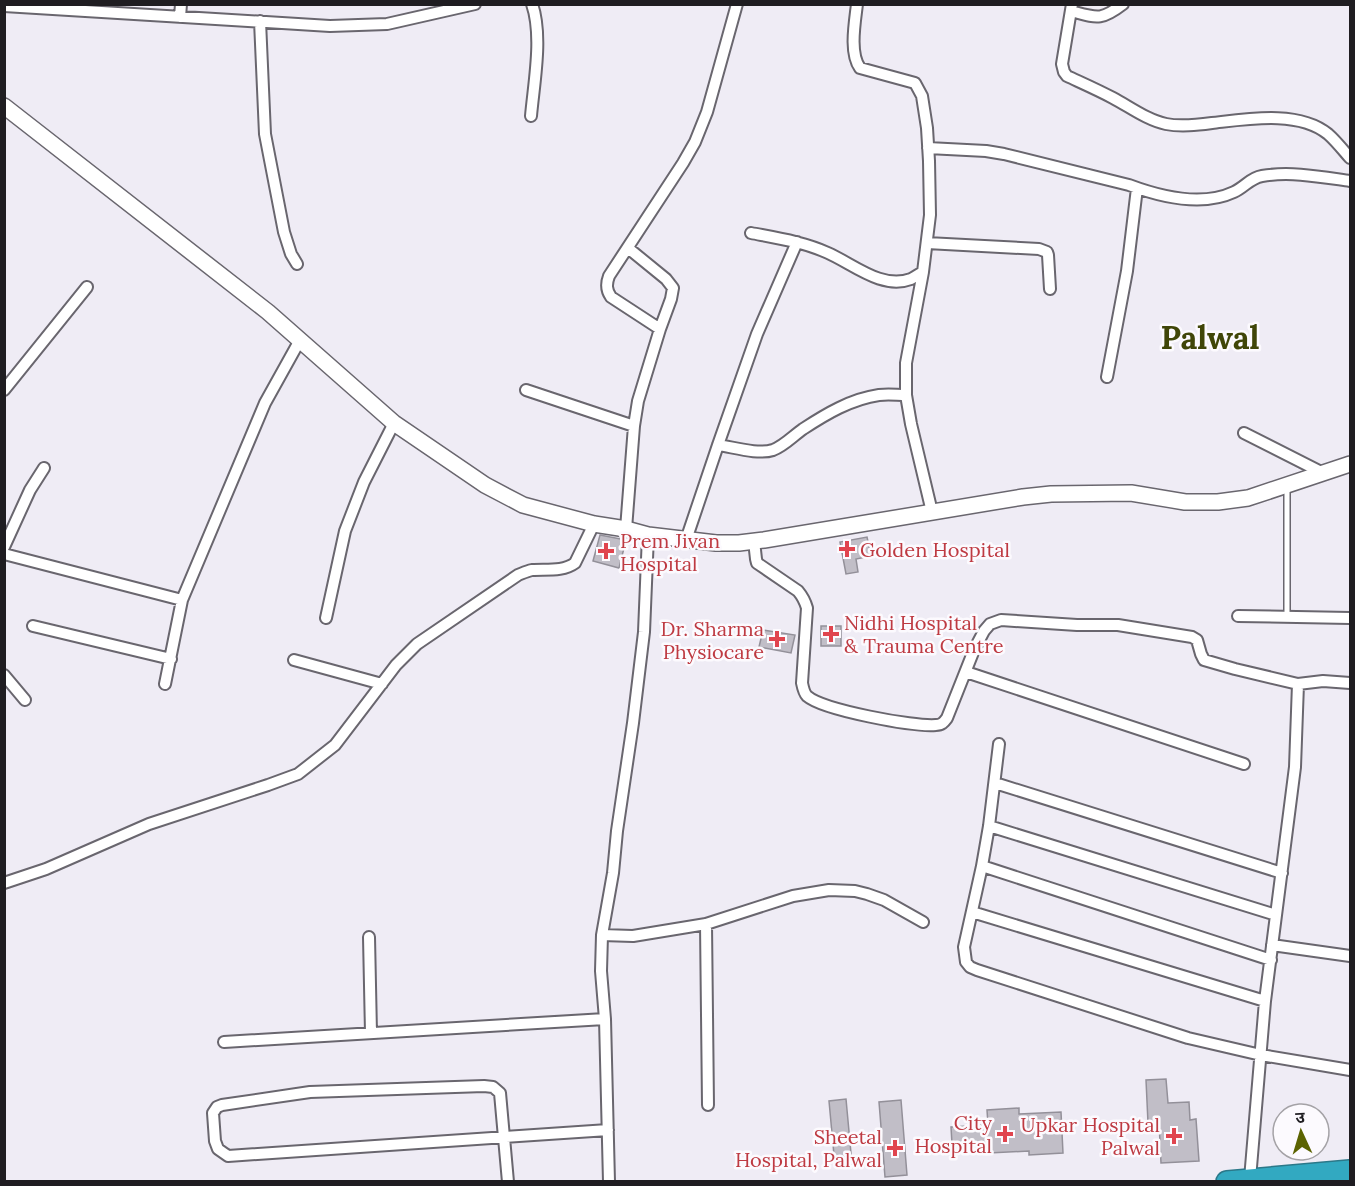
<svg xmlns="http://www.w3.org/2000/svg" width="1355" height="1186" font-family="Lora,'Noto Sans Devanagari',serif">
<rect width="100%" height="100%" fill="#efecf5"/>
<!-- building -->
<path fill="#c1bec7" stroke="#939099" stroke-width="1.5" d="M600 535 626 540 619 568 593 561Z
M867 537 871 556 856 559 858 572 846 574 840 542Z
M821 626H841V646H821Z
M763 630 795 635 791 653 759 647Z
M1166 1079 1168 1103 1189 1102 1190 1120 1196 1119 1199 1161 1161 1163 1159 1122 1148 1123 1146 1080Z
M846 1099 852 1164 835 1166 829 1101Z
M901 1100 907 1175 885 1177 879 1102Z
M1019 1108V1114L1061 1112 1063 1153 1029 1155V1151L989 1153V1143L952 1144 951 1127 988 1125 987 1110Z"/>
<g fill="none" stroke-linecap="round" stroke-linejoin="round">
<!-- lane casing -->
<g stroke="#69666e" stroke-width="8">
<path id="lane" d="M1287 486V616"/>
</g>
<!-- street casing -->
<g stroke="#69666e" stroke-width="14">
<path id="street" d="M857 4C855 22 849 53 860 68L915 83 922 96 927 128 929 161 930 215 923 272 906 363V395L911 424 932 512
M1072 4 1062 64 1064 72 1067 76C1082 83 1098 90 1113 98 1130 107 1147 120 1166 124 1181 127 1197 125 1212 123 1247 119 1299 110 1328 134 1336 141 1343 150 1350 158
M4 6 330 26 387 24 475 4
M1071 11C1097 18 1101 21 1123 4
M180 17 181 4
M260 21 265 134 284 232 291 254 297 264
M531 116C534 82 543 36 532 4
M928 148 986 151 1004 154 1129 185C1161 197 1202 207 1234 192 1245 187 1250 178 1262 176 1291 171 1322 177 1350 181
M751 233C777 238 804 242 828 253 853 264 882 290 911 279 915 277 919 274 923 272
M927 243 1039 249 1047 252 1048 255 1050 289
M628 248 666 279 673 288 671 299 660 329
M1107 377 1127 271 1137 188
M4 390 87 287
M526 390 634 426
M1244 433 1323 473
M718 445C733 447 758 455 773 450 784 446 793 436 803 429 826 414 851 399 879 395 888 394 897 395 906 395
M626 529 634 426 638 401 660 329 611 297C606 290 606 284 609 276L683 163 695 142 707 112 737 4
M686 540 718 445 757 334 797 242
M754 541 756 559 757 563 798 591C803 597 805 601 807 608L802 683C803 688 804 693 807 696 823 710 914 727 936 725 942 725 944 722 947 718L974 650 984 631 990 624 1001 620 1077 625H1118L1192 637 1197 640 1201 654 1204 660 1235 669 1298 684 1323 681 1350 683
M4 547 30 490 44 468
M4 554 182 600
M1238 616 1350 618
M326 618 345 531 364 482 394 423
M33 626 171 659
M294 660 382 684
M966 672 1244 764
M4 675 25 700
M165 684 182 600 265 403 300 340
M999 744 989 826 982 866 964 947 966 962 970 967 977 970 1188 1038 1261 1055 1350 1070
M995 783 1282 873
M989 826 1276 915
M982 866 1271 960
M4 883 46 869 149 824 268 785 298 774 335 745 396 665 417 644 518 575C523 573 527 571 532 570 546 569 563 572 575 563L594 524
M972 912 1265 1001
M706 924 708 1105
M602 935 633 936 706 924 793 896 829 890 855 891 867 894 884 900 923 922
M369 937 371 1033
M1272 945 1350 956
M224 1042 605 1019
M1250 1179 1265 1001 1295 767 1298 684
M508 1182 500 1093 493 1087 484 1086 310 1092 222 1105 217 1107 213 1113 215 1141 218 1149 228 1156 608 1130
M609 1182 605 1019 601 971 602 935 613 873 617 831 633 723 644 632 648 535"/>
</g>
<!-- secondary casing -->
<g stroke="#69666e" stroke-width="18">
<path id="secondary" d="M4 106 268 312 394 423 485 485 523 505 594 524 626 529 648 535 716 543H739L764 540 1023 497 1051 494 1131 493 1185 502H1218L1248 498 1350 464"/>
</g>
<!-- highway casing -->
<g stroke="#2b7889" stroke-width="24">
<path id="highway" d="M1227 1182 1350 1171"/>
</g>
<!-- lane -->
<use href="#lane" stroke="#fff" stroke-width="5"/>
<!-- street -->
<use href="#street" stroke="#fff" stroke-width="10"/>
<!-- secondary -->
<use href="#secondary" stroke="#fff" stroke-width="15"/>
<!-- highway -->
<use href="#highway" stroke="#32a9c1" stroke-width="21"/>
</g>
<!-- markers -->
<g fill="#e0444e" stroke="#fcfafe" stroke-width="2">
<path d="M844 540h6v6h6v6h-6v6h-6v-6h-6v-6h6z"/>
<path d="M603 542h6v6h6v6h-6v6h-6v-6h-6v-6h6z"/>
<path d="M828 625h6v6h6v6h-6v6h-6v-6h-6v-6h6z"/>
<path d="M774 630h6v6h6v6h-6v6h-6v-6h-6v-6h6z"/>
<path d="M1002 1125h6v6h6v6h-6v6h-6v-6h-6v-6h6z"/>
<path d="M1171 1127h6v6h6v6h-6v6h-6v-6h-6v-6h6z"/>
<path d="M892 1139h6v6h6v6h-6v6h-6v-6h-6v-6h6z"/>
</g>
<g text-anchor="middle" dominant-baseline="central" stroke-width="5" stroke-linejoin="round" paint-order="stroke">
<!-- health labels -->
<g font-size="20" fill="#be3a42" stroke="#fcfafe" text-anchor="end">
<text x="620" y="540" text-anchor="start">Prem Jivan<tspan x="620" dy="23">Hospital</tspan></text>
<text x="860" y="549" text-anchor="start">Golden Hospital</text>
<text x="844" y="622" text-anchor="start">Nidhi Hospital<tspan x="844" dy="23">&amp; Trauma Centre</tspan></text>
<text x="764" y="628">Dr. Sharma<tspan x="764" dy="23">Physiocare</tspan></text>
<text x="992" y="1122">City<tspan x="992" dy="23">Hospital</tspan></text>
<text x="1160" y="1124">Upkar Hospital<tspan x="1160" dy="23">Palwal</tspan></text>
<text x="882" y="1136">Sheetal<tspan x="882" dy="23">Hospital, Palwal</tspan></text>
</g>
<!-- town labels -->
<g font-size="32" font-weight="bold" fill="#404608" stroke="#fcfafe">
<text x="1210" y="337">Palwal</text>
</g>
</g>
<!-- border -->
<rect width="1355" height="1186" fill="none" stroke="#1f1d21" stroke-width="12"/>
<!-- north arrow -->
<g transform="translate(1301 1132) rotate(356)"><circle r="28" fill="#fcfafe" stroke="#a4a2a6" stroke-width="1.5"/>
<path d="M0-4.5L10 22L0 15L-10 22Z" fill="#5b6301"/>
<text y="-9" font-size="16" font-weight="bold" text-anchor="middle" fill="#1f1d21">उ</text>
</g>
</svg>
